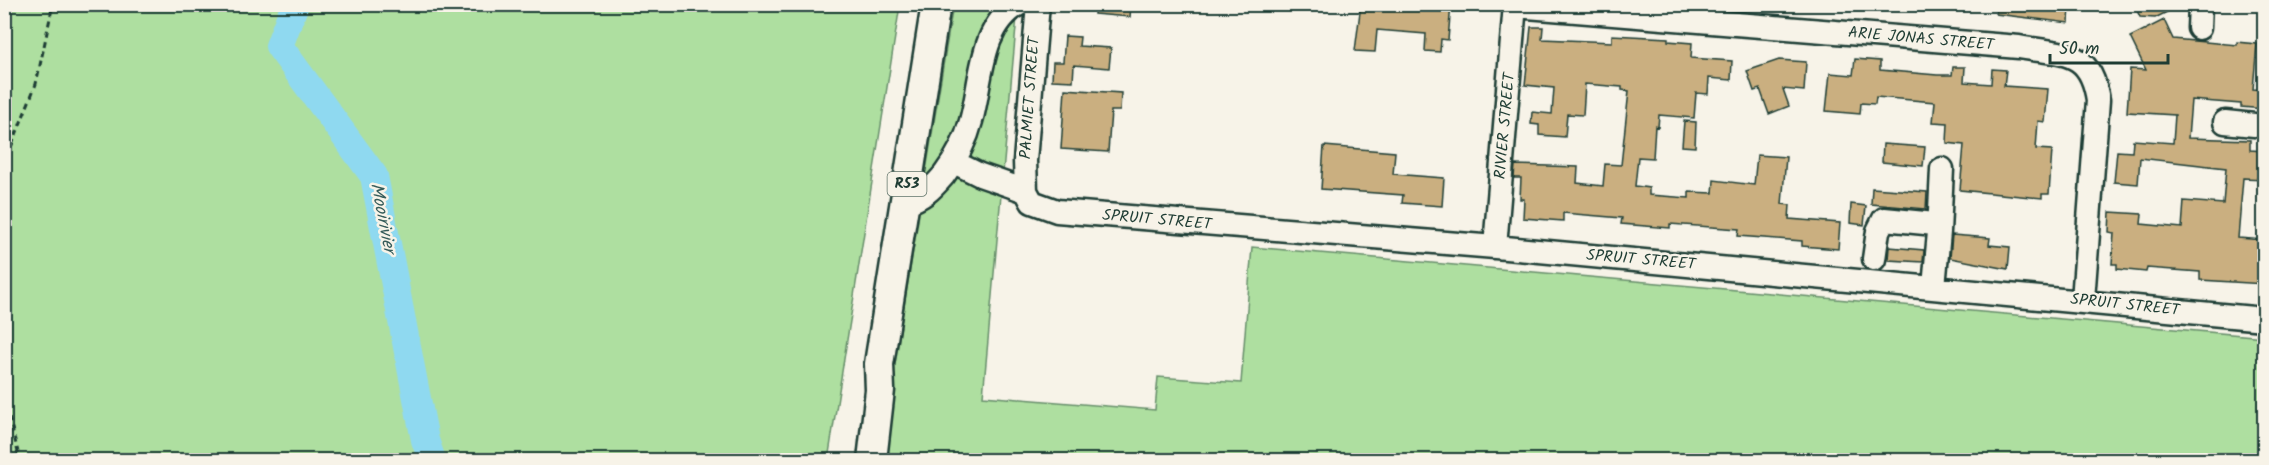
<svg xmlns="http://www.w3.org/2000/svg" width="2269" height="465" font-family="Kalam,sans-serif">
<rect width="100%" height="100%" fill="#f7f3e8"/>
<filter id="ink" filterUnits="userSpaceOnUse"><feTurbulence type="fractalNoise" baseFrequency=".0167" numOctaves="2"/><feDisplacementMap in="SourceGraphic" scale="12" xChannelSelector="R" yChannelSelector="G"/><feConvolveMatrix kernelMatrix="1 2 1 2 8 2 1 2 1" color-interpolation-filters="sRGB"/></filter>
<g filter="url(#ink)">
<!-- green -->
<path fill="#aedfa0" stroke="#668e6a" stroke-width="1.5" d="M4 5H900L828 460H5Z
M953 5H1018L983 396 1155 410 1158 377 1241 383 1252 247 2264 337V460H879Z"/>
<g fill="none" stroke-linecap="round" stroke-linejoin="round">
<!-- river -->
<path stroke="#8fd9f0" stroke-width="28" d="M295 4 279 46 374 176 425 440 432 460"/>
</g>
<!-- building -->
<path fill="#caaf80" stroke="#1f3d34" stroke-width="1.5" d="M1095 4H1131L1130 17 1094 14Z
M1361 4H1451L1448 40 1441 39 1440 52 1425 51 1426 34 1377 30 1375 52 1355 51Z
M1997 4H2070L2069 23 1996 14Z
M2134 4H2183L2155 18 2140 17Z
M2164 20 2173 39 2237 45V42L2257 44 2253 89 2265 90V109L2241 107V104L2191 100 2188 138 2250 140V150L2265 151V179L2243 178 2238 238 2265 240V284L2200 280V272L2147 268 2146 272 2117 269V264H2112L2114 233 2109 232 2110 212 2142 214 2141 224 2182 228 2184 201 2223 204 2226 168 2140 158 2138 184 2114 182 2117 151 2132 152 2133 140 2173 143 2175 115 2127 112 2130 69 2146 70 2130 37Z
M1531 27H1543L1542 39 1612 42V35L1668 38V41L1692 43 1691 58 1732 61 1731 80 1709 78 1708 94 1696 93 1694 118 1659 115 1658 127 1655 126 1653 158 1638 157 1635 186 1649 188V195L1689 198V192L1713 193 1714 180 1754 185 1757 155 1786 157 1782 204 1790 205 1789 219 1840 223 1838 249 1802 246V241L1738 236 1739 229 1670 224V228L1621 224 1622 218 1563 213V221L1523 218 1524 199H1520L1521 178H1514L1515 165 1578 167 1577 183 1603 186 1605 164 1621 165 1629 91 1622 90V87L1585 84 1583 115 1567 114 1565 137 1539 135V125L1531 124 1532 112 1552 114 1554 88 1525 85Z
M1065 36 1080 37 1079 46 1111 48 1109 68 1074 65 1073 81 1052 80 1053 62H1063Z
M1855 59 1880 61V70L1937 75H1952L1953 67H1965L1964 82 1991 84 1992 69 2006 70 2004 86 2048 89 2045 122 2038 121 2036 149 2052 150 2049 194H2042V198L1960 190 1964 145 1947 143 1948 123 1933 122 1935 102 1876 97 1875 104 1861 103 1860 114 1826 111 1830 73 1853 75Z
M1779 60 1806 62 1804 91 1783 89 1789 106 1769 114 1760 89 1754 91 1747 71Z
M1065 89 1121 93 1120 111H1111L1108 152 1061 149Z
M1684 121 1696 122 1695 147 1682 146Z
M1883 144 1925 147 1923 166 1882 162Z
M1324 146 1395 152 1393 174 1444 178 1442 206 1402 203 1403 195 1321 189Z
M1872 188 1927 192 1926 209 1871 204Z
M1851 204 1866 206 1864 225 1850 223Z
M1952 235 1990 238 1989 245 2010 247 2008 269 1950 258Z
M1889 247 1924 250 1923 262 1888 260Z"/>
<g fill="none" stroke-linecap="round" stroke-linejoin="round">
<!-- minor casing -->
<g stroke="#1f3d34" stroke-width="27">
<path id="minor" d="M1038 4 1025 161 1026 191 1032 202 1057 211 1495 247 2264 319
M1515 6 2019 47C2063 55 2090 48 2098 100L2083 300
M2199 28 2200 4
M2225 122 2264 126
M954 162 980 175 1026 191
M904 204C923 198 931 190 944 175 956 159 966 141 971 121 982 83 979 27 1019 4
M1939 232 1942 169
M1495 247 1515 4
M1874 259 1878 231 1884 219 1935 224 1939 232 1934 287"/>
</g>
<!-- major casing -->
<g stroke="#1f3d34" stroke-width="33">
<path id="major" d="M872 460 880 390 879 364 936 4"/>
</g>
<!-- path -->
<path stroke="#1f3d34" stroke-width="3" stroke-dasharray="6 4.5" stroke-linecap="butt" d="M4 165 36 84 53 4
M4 397 20 460"/>
<!-- minor -->
<use href="#minor" stroke="#f7f3e8" stroke-width="22"/>
<!-- major -->
<use href="#major" stroke="#f7f3e8" stroke-width="28"/>
</g>
</g>
<g text-anchor="middle" dominant-baseline="central" stroke-width="5" stroke-linejoin="round" paint-order="stroke">
<!-- shield labels -->
<rect fill="#f7f3e8" stroke="#60746a" stroke-width="1.5" x="887.5" y="172" width="39" height="24" rx="4.5"/>
<g font-size="15" font-weight="bold" fill="#1f3d34">
<text x="907" y="184">R53</text>
</g>
<!-- street labels -->
<g font-size="16" fill="#1f3d34" stroke="#f7f3e8">
<text transform="translate(1921 39) rotate(5)">ARIE JONAS STREET</text>
<text transform="translate(1030 98) rotate(-86)">PALMIET STREET</text>
<text transform="translate(1505 126) rotate(-85)">RIVIER STREET</text>
<text transform="translate(1157 220) rotate(5)">SPRUIT STREET</text>
<text transform="translate(1641 260) rotate(5)">SPRUIT STREET</text>
<text transform="translate(2125 305) rotate(6)">SPRUIT STREET</text>
</g>
<!-- water labels -->
<g font-size="18" font-style="italic" fill="#355c5a" stroke="#f7f3e8">
<text transform="translate(382 218) rotate(79)">Mooirivier</text>
</g>
</g>
<!-- margin -->
<rect width="2269" height="465" fill="none" stroke="#f7f3e8" stroke-width="24"/>
<rect x="12" y="12" width="2245" height="441" fill="none" stroke="#1f3d34" stroke-width="2" filter="url(#ink)"/>
<!-- scale -->
<path d="M2050 54v9h118v-9" fill="none" stroke="#1f3d34" stroke-width="3"/>
<text x="2059" y="54" font-size="18" fill="#1f3d34" stroke="#f7f3e8" stroke-width="4.5" paint-order="stroke">50 m</text>
</svg>
